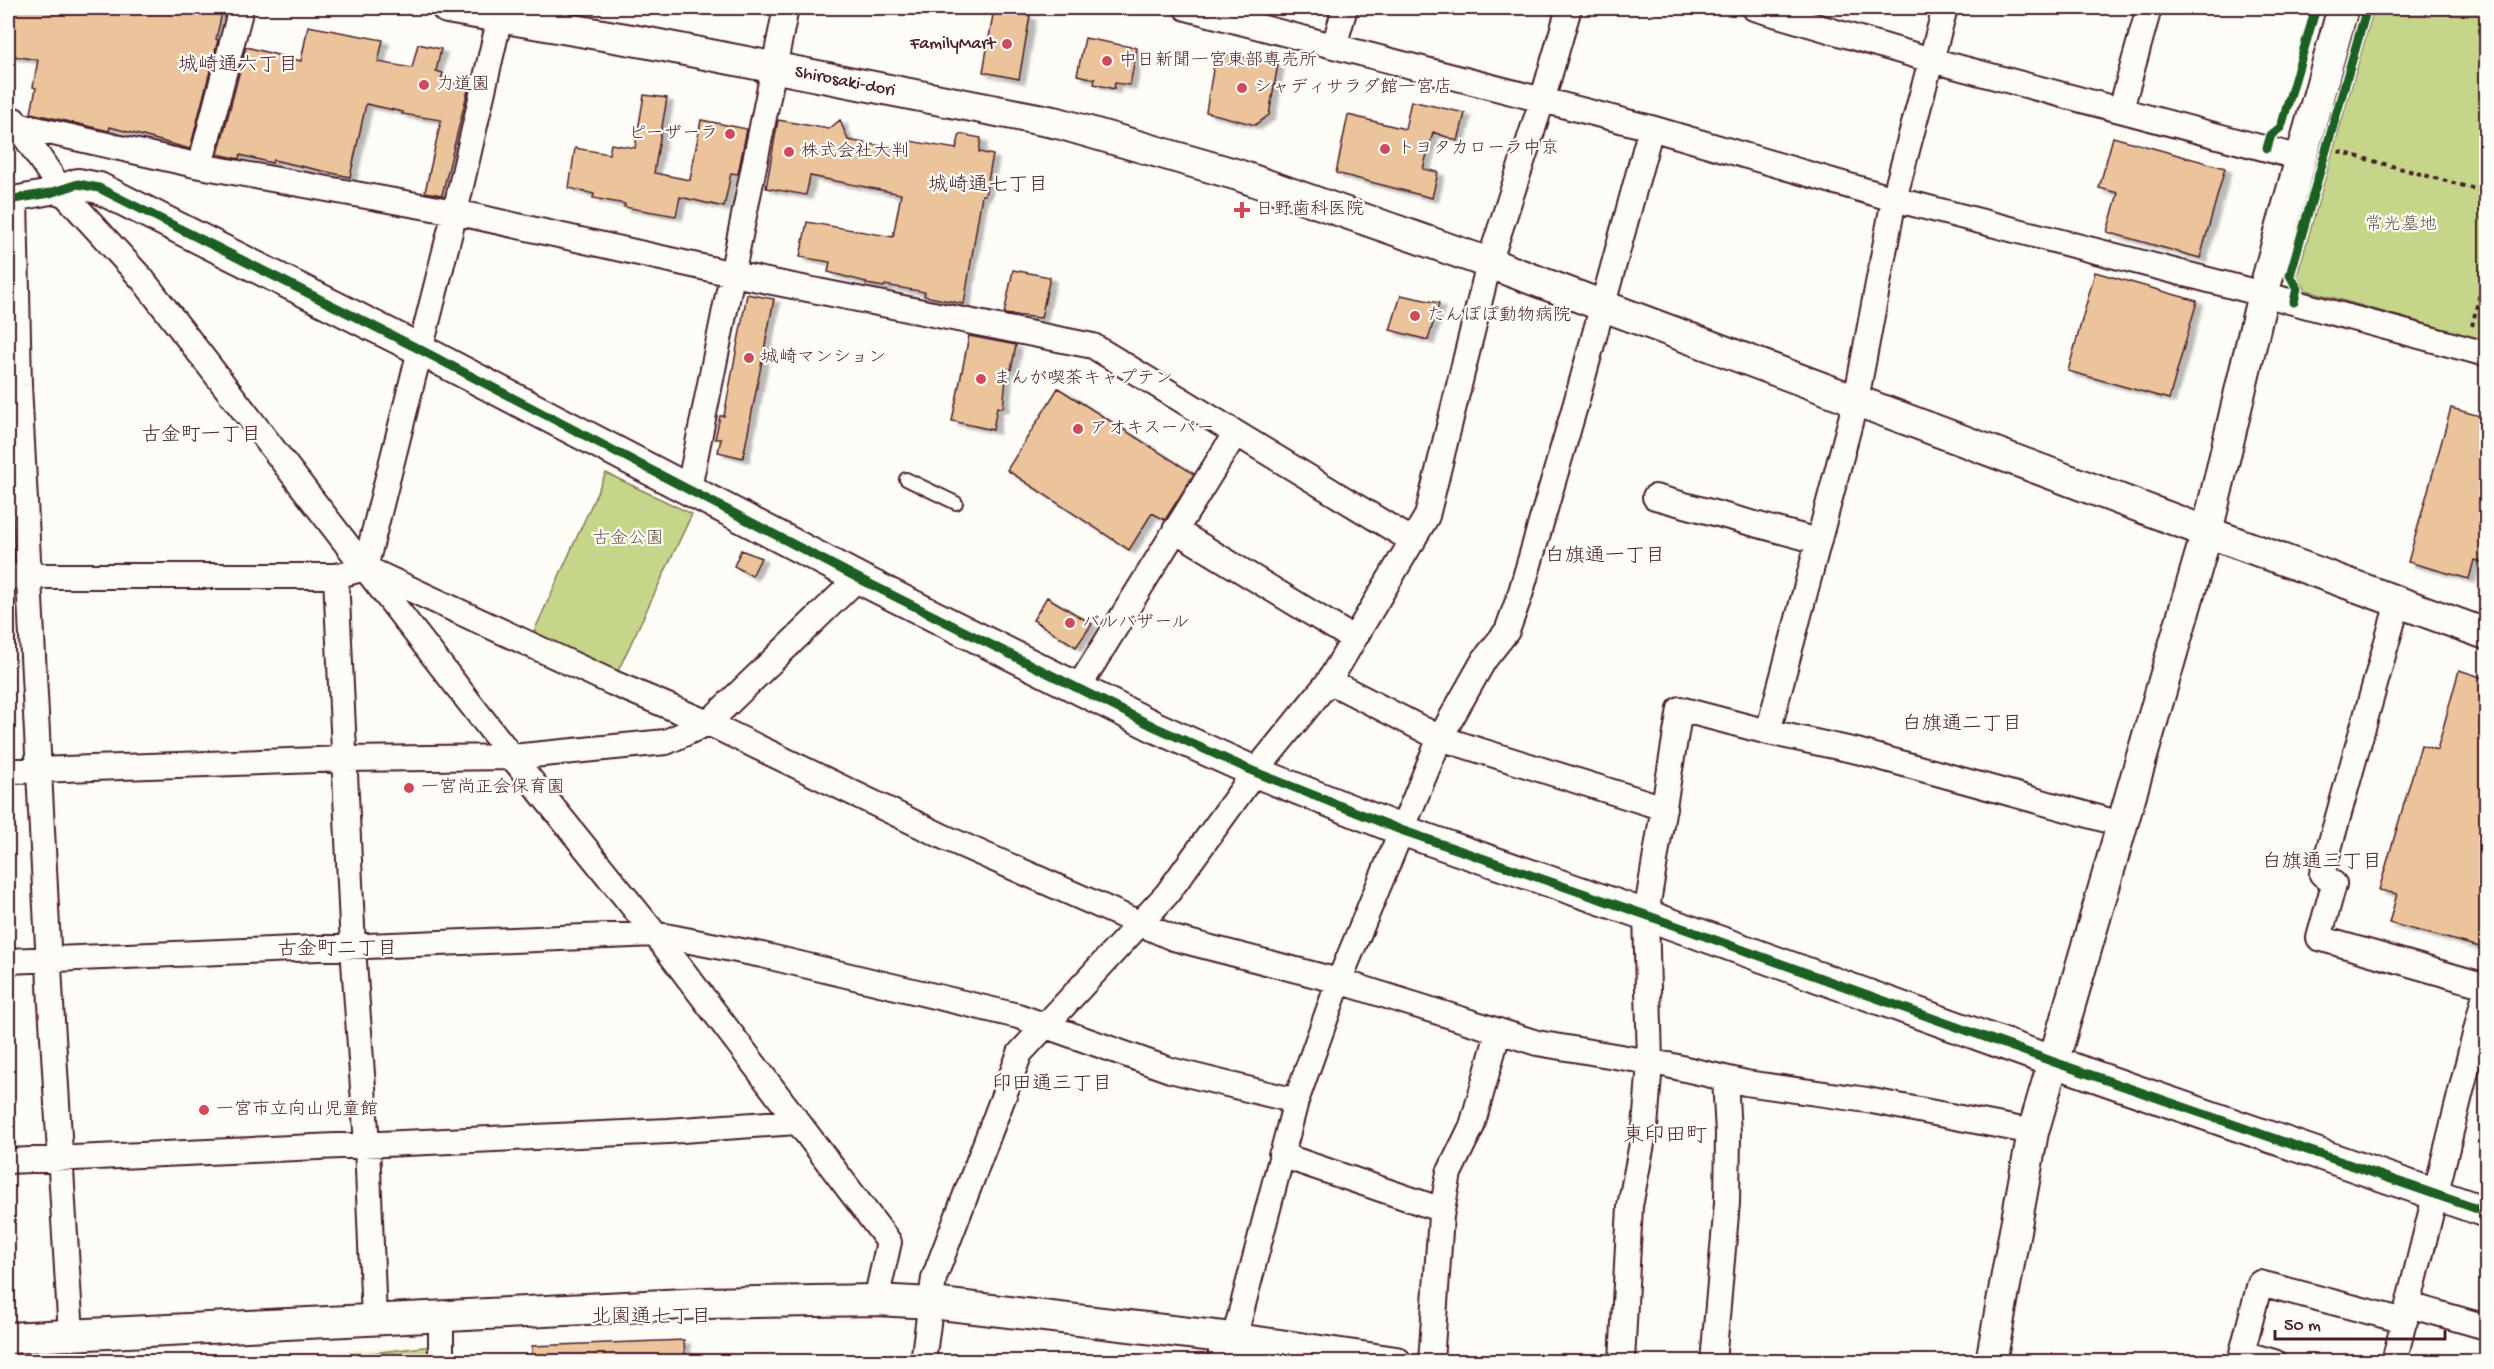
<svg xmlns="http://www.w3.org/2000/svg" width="2494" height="1369" font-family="'Gochi Hand','Klee One',sans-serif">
<defs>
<filter id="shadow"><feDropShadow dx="6" dy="4" stdDeviation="1.5" flood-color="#0004"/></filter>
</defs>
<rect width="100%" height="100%" fill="#fdfcf7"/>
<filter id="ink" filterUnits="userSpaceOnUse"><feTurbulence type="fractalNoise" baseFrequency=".0167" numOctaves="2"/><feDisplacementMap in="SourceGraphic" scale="12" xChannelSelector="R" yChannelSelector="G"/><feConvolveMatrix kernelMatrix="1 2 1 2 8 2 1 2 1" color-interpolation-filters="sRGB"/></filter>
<g filter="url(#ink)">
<!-- built -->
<path fill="#f8ebdb" d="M432 1346 436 1362H148Z"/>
<!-- green -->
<path fill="#c5d68a" stroke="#887a5a" stroke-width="1.5" d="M2374 8H2486V341L2306 290 2297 276Z
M606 473 692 514 616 675 532 636Z
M432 1346 436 1361 295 1362Z"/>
<!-- building -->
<path fill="#ebc49b" stroke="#4a1f2b" stroke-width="1.5" filter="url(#shadow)" d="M8 8H196L222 13 216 39 218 40 190 149 110 127 109 131 31 113 36 88 33 87 38 60 8 55Z
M994 9 1030 16 1019 79 983 72Z
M308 26 383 40 378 62 412 68 418 44 441 49 436 71 443 73 441 80 469 86 442 195 425 192 441 120 402 114 403 112 366 104 350 177 273 160 272 163 240 155 239 159 218 154 246 47 301 61Z
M1085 38 1137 48 1130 85 1115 83 1114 89 1094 84 1095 79 1077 75Z
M1216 52 1278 64 1269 115 1255 125 1206 112Z
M644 95 667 98 654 173 690 180 701 120 747 129 738 174 731 173 724 207 680 197 676 216 624 207 625 204 593 198 594 194 569 188 575 148 609 154 611 144 635 148Z
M1411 101 1465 113 1458 141 1433 132 1423 169 1438 172 1432 198 1336 173 1348 115 1405 129Z
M778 120 829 129 840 120 848 140 908 151 910 141 956 149 960 134 981 138 979 152 993 155 985 195H982L964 304 924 296 925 292 885 285 884 287 866 284V282L828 272 830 262 800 257 807 222 893 237 901 194 810 176 806 195 766 188Z
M2113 137 2225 168 2200 258 2107 232 2118 193 2099 188Z
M1013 270 1050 277 1041 318 1004 314Z
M2095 272 2197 301 2169 399 2068 371Z
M747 294 774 299 743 458 718 452 721 439H715L720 416H724Z
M1401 295 1439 303 1428 340 1390 330Z
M969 336 1016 345 1011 370 1007 369 1003 408 997 407 993 430 952 421Z
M1058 388 1194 474 1165 520 1152 513 1129 550 1007 470Z
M2451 408 2487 418V563L2474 560 2469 579 2408 562Z
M741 550 761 558 752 576 734 566Z
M1047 597 1092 624 1076 647 1033 620Z
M2459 670 2487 679V925L2480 947 2389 923 2397 894 2379 890 2421 745 2437 750Z
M684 1340 685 1362H532V1346Z"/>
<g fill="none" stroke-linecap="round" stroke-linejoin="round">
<!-- service casing -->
<g stroke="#4a1f2b" stroke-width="16">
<path id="service" d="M906 479 956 503"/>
</g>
<!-- minor casing -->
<g stroke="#4a1f2b" stroke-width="28">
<path id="minor" d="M1186 8 1651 128 1894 199 2263 294 2486 354
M1754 8 1931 60 2301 158
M1334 46 1345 8
M2121 109 2149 8
M8 119 18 125 200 166 455 212 733 274 1093 346 1413 541
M14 120 61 190 143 280 365 568 455 212 502 8
M200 166 241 8
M15 199 19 385 51 1004 71 1335
M8 200 61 190
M689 488 786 8
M1655 497 1818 541
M1175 530 1354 639
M368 572 512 757 655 934 889 1242 876 1300
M8 576H336L365 568 613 683 708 723 944 837 1173 938 1339 981 1537 1043 1668 1065 1746 1083 1867 1100 2033 1132
M336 576 353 948 367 1144 374 1320
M2398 602 2322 874 2334 884 2319 938 2486 986
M1329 681 1440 738 1664 808
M1078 688 1235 434
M1768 732 1856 400 1894 199 1945 8
M8 771 345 759 512 757 666 742 708 723 858 578
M8 961 655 934 762 955 1018 1016 1170 1070 1296 1101
M1281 1155 1442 1210
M8 1161 668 1131 796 1122
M2409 1305 2486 1327
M441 1316V1362
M1234 1339 1296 1101 1339 981 1440 738 1484 660 1507 631 1520 595 1576 403 1651 128
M923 1362 934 1278 1020 1053 1167 894 1255 772 1329 681 1427 516 1489 263 1542 101 1569 8
M1220 1362 1223 1337
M1431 1362 1441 1216 1449 1173 1472 1126 1498 1033
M1622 1362 1630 1206 1645 1128 1650 1062 1646 915 1680 709 1768 732 1857 751 2121 824
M1713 1362 1727 1203 1728 1134 1725 1078
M2274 1362 2242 1353 2260 1283 2405 1321
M2394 1362 2486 990"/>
</g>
<!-- tertiary casing -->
<g stroke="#4a1f2b" stroke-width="34">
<path id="tertiary" d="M447 8 649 43 1058 123 1238 175 1489 263 2207 532 2486 634
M61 190 78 184 99 188 421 350 858 578 1155 727 1255 772 1401 830 1646 915 2054 1062 2486 1212
M8 1338 704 1303 876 1300 932 1303 1223 1337 1396 1362
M1991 1362 2033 1132 2207 532 2263 294 2343 8"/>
</g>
<!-- path -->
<path stroke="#4a1f2b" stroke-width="4" stroke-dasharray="4.5 4.5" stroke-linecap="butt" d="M2330 149 2486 192
M2472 326 2486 269"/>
<!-- service -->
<use href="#service" stroke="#fdfcf7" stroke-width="12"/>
<!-- minor -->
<use href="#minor" stroke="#fdfcf7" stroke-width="24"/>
<!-- tertiary -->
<use href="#tertiary" stroke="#fdfcf7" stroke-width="30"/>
<!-- cycleway casing -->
<g stroke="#fdfcf7" stroke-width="13">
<path id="cycleway" d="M2267 148 2271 135 2281 127 2316 8
M8 200 50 193 78 184 99 188 421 350 858 578 1155 727 1255 772 1401 830 1646 915 2054 1062 2486 1212
M2294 302 2297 288 2290 275 2367 8"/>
</g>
<!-- cycleway -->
<use href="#cycleway" stroke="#1b5e20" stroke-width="9"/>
</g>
</g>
<!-- markers -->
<g fill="#d1495b" stroke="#fdfcf7" stroke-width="2">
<circle cx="1007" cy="44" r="6"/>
<circle cx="1107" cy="61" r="6"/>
<circle cx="424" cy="85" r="6"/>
<circle cx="1242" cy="88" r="6"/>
<circle cx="730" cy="134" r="6"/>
<circle cx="1385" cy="149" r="6"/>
<circle cx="789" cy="152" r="6"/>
<path d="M1239 201h6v6h6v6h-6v6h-6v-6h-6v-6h6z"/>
<circle cx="1415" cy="316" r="6"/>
<circle cx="749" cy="358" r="6"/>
<circle cx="981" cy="379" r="6"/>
<circle cx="1078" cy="429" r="6"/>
<circle cx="1070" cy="623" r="6"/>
<circle cx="409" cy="788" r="6"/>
<circle cx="204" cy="1110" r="6"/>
</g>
<g text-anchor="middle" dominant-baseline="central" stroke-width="4.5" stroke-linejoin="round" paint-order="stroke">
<!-- poi labels -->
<g font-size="18" fill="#4a1f2b" stroke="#fdfcf7" text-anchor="start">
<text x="995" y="44" text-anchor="end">FamilyMart</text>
<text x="1119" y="61">中日新聞一宮東部専売所</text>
<text x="436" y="85">力道園</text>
<text x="1254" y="88">シャディサラダ館一宮店</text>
<text x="718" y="134" text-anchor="end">ピーザーラ</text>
<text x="1397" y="149">トヨタカローラ中京</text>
<text x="801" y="152">株式会社大判</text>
<text x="1256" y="210">日野歯科医院</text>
<text x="1427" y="316">たんぽぽ動物病院</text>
<text x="761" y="358">城崎マンション</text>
<text x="993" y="379">まんが喫茶キャプテン</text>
<text x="1090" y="429">アオキスーパー</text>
<text x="1082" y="623">バルバザール</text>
<text x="421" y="788">一宮尚正会保育園</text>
<text x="216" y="1110">一宮市立向山児童館</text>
</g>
<!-- street labels -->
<g font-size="18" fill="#4a1f2b" stroke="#fdfcf7">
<text transform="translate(845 82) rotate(11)">Shirosaki-dori</text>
</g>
<!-- park labels -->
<g font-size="18" fill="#6f5648" stroke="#fdfcf7">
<text x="2401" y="225">常光墓地</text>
<text x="628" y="539">古金公園</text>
</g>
<!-- neighbourhood labels -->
<g font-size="20" fill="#4a1f2b" stroke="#fdfcf7">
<text x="238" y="66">城崎通六丁目</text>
<text x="988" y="186">城崎通七丁目</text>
<text x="201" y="436">古金町一丁目</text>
<text x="1605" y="557">白旗通一丁目</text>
<text x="1962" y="725">白旗通二丁目</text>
<text x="2322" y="863">白旗通三丁目</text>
<text x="337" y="950">古金町二丁目</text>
<text x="1052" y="1085">印田通三丁目</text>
<text x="651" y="1318">北園通七丁目</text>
</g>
<!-- quarter labels -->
<g font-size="21" fill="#4a1f2b" stroke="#fdfcf7">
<text x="1665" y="1137">東印田町</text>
</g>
</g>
<!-- margin -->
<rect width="2494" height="1369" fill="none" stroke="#fdfcf7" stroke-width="30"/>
<rect x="15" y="15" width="2464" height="1339" fill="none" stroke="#4a1f2b" stroke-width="2" filter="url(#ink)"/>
<!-- scale -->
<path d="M2275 1330v9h170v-9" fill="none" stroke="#4a1f2b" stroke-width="3"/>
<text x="2284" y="1330" font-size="18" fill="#4a1f2b" stroke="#fdfcf7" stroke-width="4.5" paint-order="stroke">50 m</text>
</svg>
